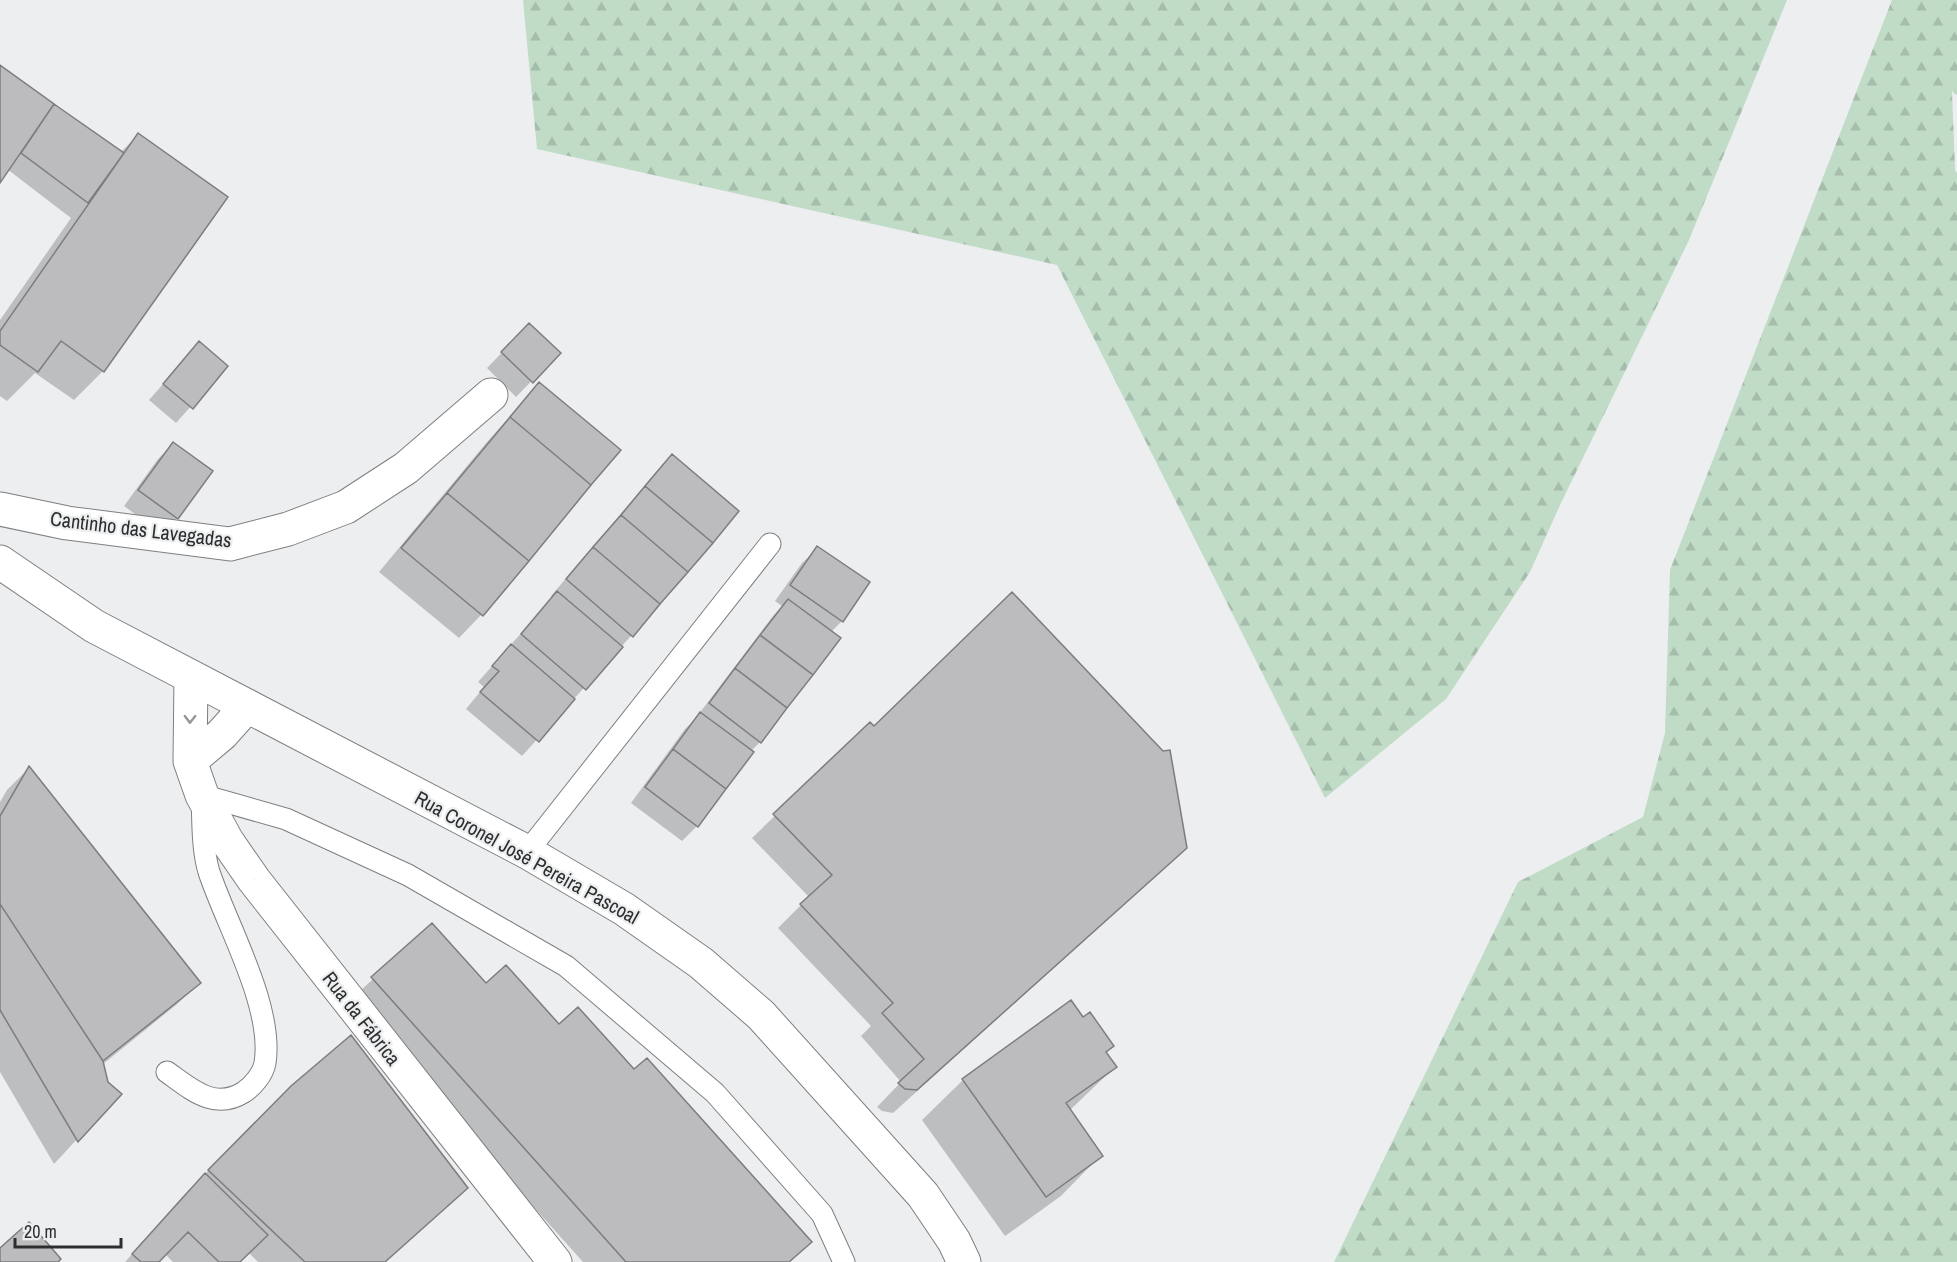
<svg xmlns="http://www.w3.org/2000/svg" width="1957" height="1262" font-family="'Archivo Narrow',sans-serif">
<defs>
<pattern id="forest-firs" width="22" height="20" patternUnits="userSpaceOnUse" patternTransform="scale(1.5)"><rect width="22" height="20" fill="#c0dcc7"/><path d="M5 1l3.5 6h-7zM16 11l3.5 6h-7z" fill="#a5bdab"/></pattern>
</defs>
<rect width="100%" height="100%" fill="#eceef0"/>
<!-- forest -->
<path fill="url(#forest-firs)" d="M523 0H1787L1689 240 1560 505 1530 572 1446 699 1325 798 1057 265 537 149Z
M1892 0H1957V95L1952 91 1955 170 1957 173V1262H1334L1518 882 1643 817 1665 733 1670 570Z"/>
<!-- shadow -->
<path fill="#0003" d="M0 67 120 153 138 135 103 371 74 400 35 373 7 401 0 396V320L71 218 7 169 0 178Z
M514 340 559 353 516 397 487 368Z
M199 343 226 367 176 423 149 400Z
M539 384 619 450 481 615 459 638 379 572 487 442Z
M174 443 177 518 161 533 124 506 158 459Z
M672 456 737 511 631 636 522 756 466 709 484 687 478 682 553 597 551 596 657 471Z
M818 548 842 621 830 633 760 742 751 751 697 826 682 841 631 803 685 729 695 719 773 616 782 606 775 601 802 563Z
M870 724 874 728 1185 847 1162 870 893 1113 882 1111 877 1107 901 1082 861 1036 871 1026 778 928 809 897 752 838Z
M29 768 199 983 176 1005 102 1065 107 1083 119 1094 54 1164 0 1072V802L7 790Z
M432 925 486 985 634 1072 809 1242 790 1262H583L349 1001Z
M1083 1019 1112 1046 1105 1053 1115 1067 1069 1111 1101 1155 1061 1196 1005 1236 922 1120 963 1080Z
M292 1087 466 1188 385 1262H258L248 1252 239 1262H173L165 1254 157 1262H125L182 1197Z"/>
<!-- building -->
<path fill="#bcbbbd" stroke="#7d7c7f" stroke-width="1.5" d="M0 65 54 104 0 183Z
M54 104 124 153 88 203 21 153Z
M138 133 228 197 104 372 61 341 38 372 0 345V331Z
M529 323 561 353 533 383 501 352Z
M199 341 228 366 193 409 163 384Z
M539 382 621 450 591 485 510 417Z
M510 417 591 485 529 561 447 493Z
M173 442 213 471 178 519 138 490Z
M672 454 739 511 713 543 645 486Z
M645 486 713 543 688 572 621 515Z
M447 493 529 561 483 616 401 548Z
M621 515 688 572 660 604 593 547Z
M817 546 870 582 843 622 790 585Z
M593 547 660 604 633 637 566 579Z
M557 591 623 647 586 690 521 634Z
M1012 592 1163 751 1170 750 1187 848 917 1090 905 1089 898 1083 924 1059 882 1013 893 1003 800 904 832 875 773 814 870 722 874 726Z
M788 599 841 638 813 675 760 635Z
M760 635 813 675 787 708 735 668Z
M511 644 575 699 539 742 480 692 499 671 492 666Z
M735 668 787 708 761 743 709 703Z
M700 712 754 752 726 789 673 749Z
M673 749 726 789 698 827 645 787Z
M29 766 201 983 103 1061 0 904V816Z
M0 904 103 1061 108 1082 122 1094 78 1142 0 1010Z
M432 923 486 983 506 965 559 1024 578 1007 634 1069 647 1058 812 1242 789 1262H626L371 977Z
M1071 1000 1083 1017 1090 1012 1114 1046 1106 1052 1117 1067 1066 1103 1103 1156 1046 1197 962 1079Z
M351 1035 468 1188 385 1262H305L208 1170 291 1086Z
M205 1173 268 1235 240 1262H219L188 1232 159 1262H141L132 1254Z
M29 1222 61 1259 58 1262H0V1248Z"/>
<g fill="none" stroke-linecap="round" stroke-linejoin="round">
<!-- service casing -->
<g stroke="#7d7f80" stroke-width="23">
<path id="service" d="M527 852 770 544
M167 1072C191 1089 214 1111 244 1092 253 1086 263 1074 265 1063 274 1007 227 926 209 872 202 849 203 820 202 795L286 819 408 875 566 966 715 1093 822 1214 844 1262"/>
</g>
<!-- minor casing -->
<g stroke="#7d7f80" stroke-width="35">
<path id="minor" d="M0 509 67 523 230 544 288 529 346 507 406 468 491 395
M191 677 190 761 202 795 227 841 254 880 555 1262
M190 761 222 734 247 706"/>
</g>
<!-- secondary casing -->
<g stroke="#7d7f80" stroke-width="35">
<path id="secondary" d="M0 562 94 626 527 852 624 909 701 963 761 1015 923 1195 954 1241 964 1262"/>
</g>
<!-- service -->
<use href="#service" stroke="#fff" stroke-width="21"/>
<!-- minor -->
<use href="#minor" stroke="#fff" stroke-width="33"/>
<!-- secondary -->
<use href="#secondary" stroke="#fff" stroke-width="33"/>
</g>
<!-- one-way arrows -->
<defs><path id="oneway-chevron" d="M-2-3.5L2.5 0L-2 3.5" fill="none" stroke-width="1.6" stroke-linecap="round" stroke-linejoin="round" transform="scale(1.5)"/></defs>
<use stroke="#969696" href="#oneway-chevron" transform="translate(190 719) rotate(91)"/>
<g text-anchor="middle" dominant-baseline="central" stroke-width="4.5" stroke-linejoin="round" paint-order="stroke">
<!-- street labels -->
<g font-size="20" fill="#2d2e2e" stroke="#eceef0">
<text transform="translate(141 529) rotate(7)">Cantinho das Lavegadas</text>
<text transform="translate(527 857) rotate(29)">Rua Coronel José Pereira Pascoal</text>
<text transform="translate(362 1018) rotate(52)">Rua da Fábrica</text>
</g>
</g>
<!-- scale -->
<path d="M15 1238v9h106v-9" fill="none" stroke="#2d2e2e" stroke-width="3"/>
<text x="24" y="1238" font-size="18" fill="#2d2e2e" stroke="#eceef0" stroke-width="4.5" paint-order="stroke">20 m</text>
</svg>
